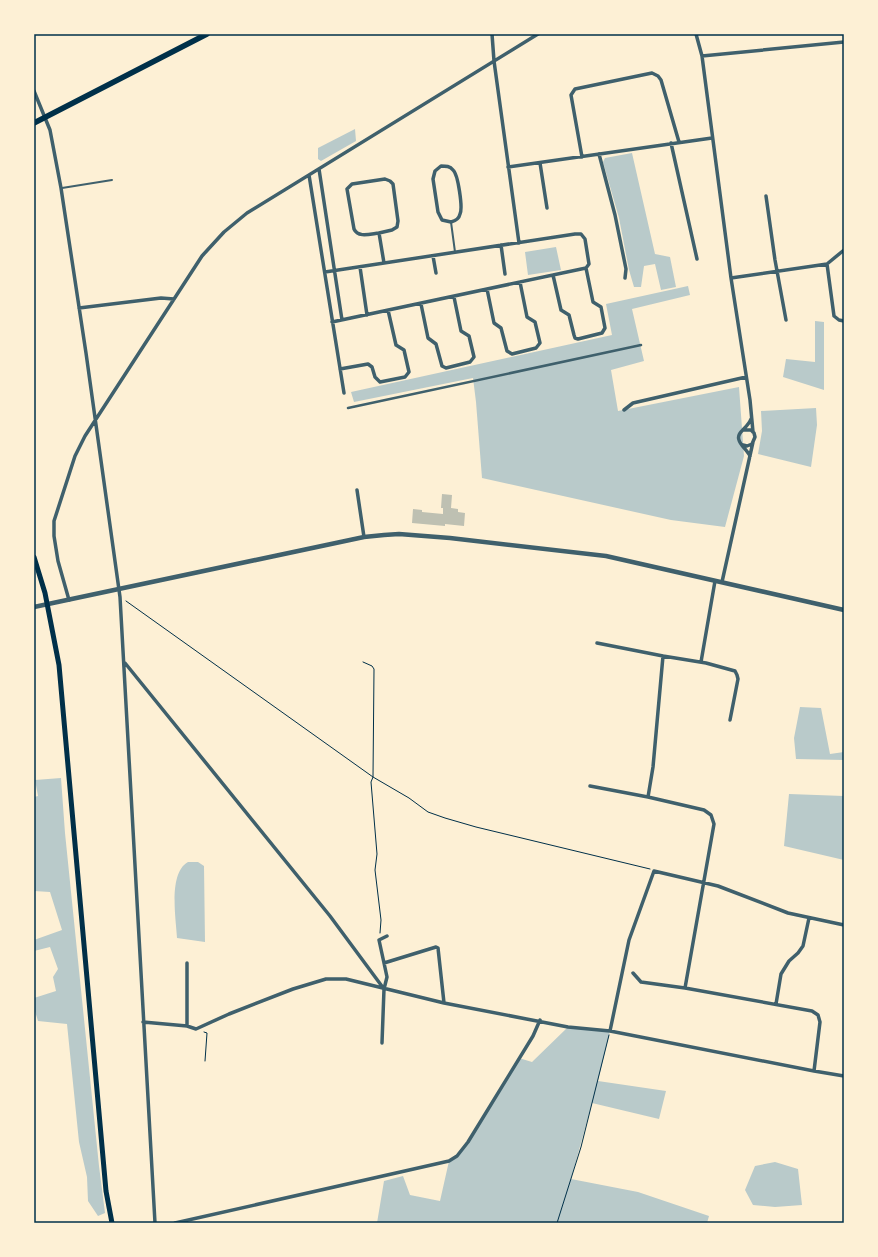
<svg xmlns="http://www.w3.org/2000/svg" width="878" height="1257" font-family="Figtree,sans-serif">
<rect width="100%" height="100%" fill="#fdf0d5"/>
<!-- green -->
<path fill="#b9caca" d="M355 129 356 141 321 161 318 159V148Z
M632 153 655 254 670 257 676 287 661 290 655 264 644 266 641 287H634L629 270 619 218 603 162 605 158Z
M556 247 561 270 528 275 525 252Z
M688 286 690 295 632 309 644 361 611 370 618 411 739 387 744 456 725 527 671 520 482 478 476 402 473 378 354 402 351 392 612 335 606 304Z
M815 321 824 322V390L783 377 786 359 815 362Z
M816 408 817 425 811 467 758 454 762 431 761 411Z
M800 707 821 708 830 754 844 752V760L796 759 794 738Z
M61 778 65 833 99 1166 105 1213 98 1216 88 1201 87 1177 79 1142 67 1024 38 1021 34 1008V998L56 991 53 977 58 969 50 947 34 951V940L62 930 50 892 34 891V797L38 796 35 780Z
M789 794 844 796V860L784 846Z
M188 862H198L204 866 205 942 177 938C176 919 168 873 188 862Z
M568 1027 610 1031 598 1081 666 1091 659 1119 592 1103 571 1179 638 1192 709 1216 707 1223H377L384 1181 403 1176 410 1195 440 1201 449 1161 457 1156 468 1142 519 1058 532 1062Z
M775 1162 798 1169 802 1205 775 1207 753 1205 745 1190 755 1166Z"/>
<!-- building -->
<path fill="#bec0b2" d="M442 494 452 495 451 508 458 509V512L465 513 464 526 445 524V526L412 523 413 509 422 510V512L443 514V508H441Z"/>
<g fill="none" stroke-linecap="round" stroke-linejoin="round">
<!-- path -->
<path stroke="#003049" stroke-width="1" d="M126 601 373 777 371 782 377 854 375 870 381 920 380 933
M363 662 372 666 374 669 373 777 409 798 428 812 445 818 476 827 650 869
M204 1032 207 1033 205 1061
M557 1223 581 1147 609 1035"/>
<!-- service -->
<path stroke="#3f606c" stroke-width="2" d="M62 188 112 180
M451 222 455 252"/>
<!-- pedestrian -->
<path stroke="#3f606c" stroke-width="2.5" d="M348 408 641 345"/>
<!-- minor -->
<path stroke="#3f606c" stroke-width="3.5" d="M492 34 494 61 519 243
M696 34 702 56 731 278 750 400 753 432
M702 56 844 42
M34 91 50 130 61 188 86 353 120 597 155 1223
M671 143 697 259
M599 154 615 215 626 269 625 278
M582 157 571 95 575 89 652 73 658 76 661 80 679 142
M540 163 547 208
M441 166C446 166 450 166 453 170 458 174 463 208 460 214 459 219 455 221 451 222L442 220 438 212 433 179 435 171Z
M508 167 712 138
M319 169 342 320
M309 175 344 393
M766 196 775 260 786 320
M379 233C370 234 358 238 354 229L347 189 352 184 385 179 390 181 393 184 398 221 397 227 392 230 379 233 384 263
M501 245 505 274
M433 256 436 273
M827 264 834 316 839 320 844 321
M360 267 367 315
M325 272 575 234H581L585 239 589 264 586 268
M553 275 561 310 569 315 574 335 575 338 578 339 602 333 605 328 601 307 593 302 586 268
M731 278 827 264 844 250
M487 289 494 323 501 328 507 351 512 354 536 348 540 343 535 322 527 317 520 282
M421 304 428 338 436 344 442 366 446 368 470 362 474 357 469 336 461 331 454 297
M79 308 161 298 174 299
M332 322 586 268
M340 369 368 364 372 367 375 377 380 382 405 377 409 372 404 350 396 345 388 310
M624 410 633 403 746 377
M743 445 747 446 752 444 755 437 754 433 751 430H744
M750 456C747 450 740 445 739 440 736 432 748 428 751 419
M357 490 364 537
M722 582 753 442
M69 600 58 561 54 536V521L75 456 85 436 202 256 224 232 247 213 538 34
M597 643 663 656
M701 662 715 581
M125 663 330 916 384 989
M730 720 738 679 737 675 735 671 706 663 663 656 653 767 648 797 704 810 711 815 714 824 685 988 812 1011 818 1015 820 1022 814 1071
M590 786 648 797
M187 963V1026
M384 963 379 940 387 936
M633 973 641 982 685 988
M776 1004 781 974 789 961 798 953 803 946 809 918
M143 1022 187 1026 196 1029 229 1014 293 989 326 979H346L444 1003 568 1027 610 1031 814 1071 844 1076
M610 1031 629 940 654 871 718 886 788 913 844 925
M382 1043 384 989 387 977 384 963 436 947 438 948 444 1003
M175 1223 449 1161 457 1156 468 1142 533 1036 540 1020"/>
<!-- tertiary -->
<path stroke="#3f606c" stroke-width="4.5" d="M34 607 364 537 384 535 399 534 450 538 606 556 844 610"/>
<!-- secondary -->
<path stroke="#003049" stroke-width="5" d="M34 557 45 593 59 665 106 1191 112 1223"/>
<!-- primary -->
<path stroke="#003049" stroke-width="5.5" d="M34 123 207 34"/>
</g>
<!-- border -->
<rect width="878" height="1257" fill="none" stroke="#fdf0d5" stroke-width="70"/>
<rect x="35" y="35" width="808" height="1187" fill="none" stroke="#003049" stroke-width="1.5"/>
</svg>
